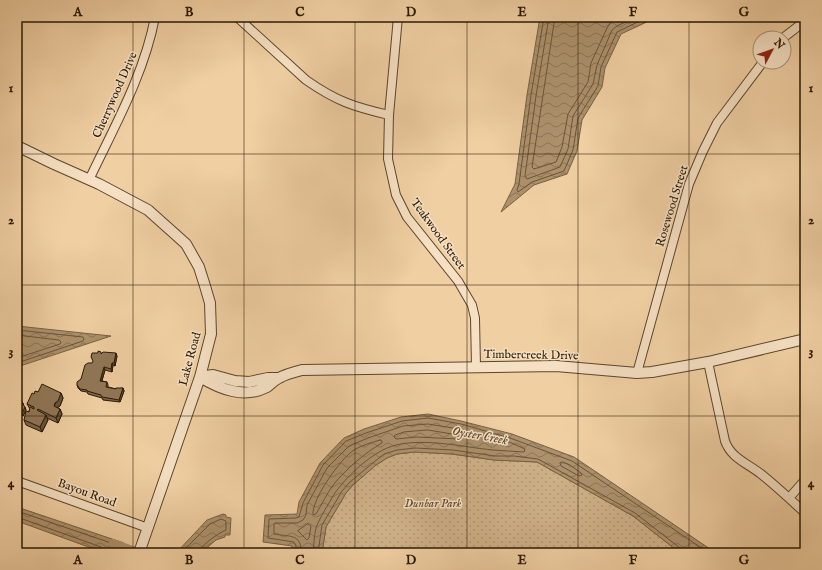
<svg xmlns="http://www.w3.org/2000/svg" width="822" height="570" font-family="'IM FELL English',serif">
<defs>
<pattern id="park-dots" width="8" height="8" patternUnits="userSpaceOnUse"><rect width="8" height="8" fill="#ceb087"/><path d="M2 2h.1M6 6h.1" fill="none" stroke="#b19773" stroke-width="1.8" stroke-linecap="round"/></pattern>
<pattern id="water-waves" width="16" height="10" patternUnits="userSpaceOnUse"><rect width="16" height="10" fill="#ac916c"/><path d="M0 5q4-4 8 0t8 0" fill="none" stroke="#8c7557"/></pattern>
</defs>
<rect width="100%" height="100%" fill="#f0cfa2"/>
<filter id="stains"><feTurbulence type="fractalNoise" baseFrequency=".005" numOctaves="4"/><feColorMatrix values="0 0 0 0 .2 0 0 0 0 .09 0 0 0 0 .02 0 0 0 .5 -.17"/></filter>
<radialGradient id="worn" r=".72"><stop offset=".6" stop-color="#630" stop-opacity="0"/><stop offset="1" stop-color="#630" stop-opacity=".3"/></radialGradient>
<!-- park -->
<path fill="url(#park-dots)" stroke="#7c6446" d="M415 452 452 454 494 460 537 462 633 516 680 553H322L326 527 346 493 353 485 376 465 387 458 397 454Z"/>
<!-- water -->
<path fill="url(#water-waves)" stroke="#786142" d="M540 17H652L651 20 621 34 605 68 602 87 582 120 577 151 567 174 534 185 501 212 515 184 527 95Z
M17 326 111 336 17 367Z
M428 414 461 421 512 434 574 457 716 553H680L633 516 537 462 494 460 452 454 415 452 397 454 387 458 376 465 353 485 346 493 326 527 322 553H292V546L263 542 265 515 297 514 299 502 320 463 344 438 364 429 401 417Z
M17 507 124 543 121 553H105L17 521Z
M223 514 226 515V517L231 518 230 535H225V537L216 540 201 553H176L207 520Z"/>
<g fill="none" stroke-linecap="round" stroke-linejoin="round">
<!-- shore -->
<path stroke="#6a5438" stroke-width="1" d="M544 17 531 95 519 184 517 190 518 192 532 182 564 171 573 150 578 118 598 86 601 67 617 32 648 17
M549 17 536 96 525 176 527 179 560 167 568 149 573 116 593 84 597 65 612 30 617 26 636 17
M555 17 532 167 534 169 556 162 562 147 568 114 588 82 591 63 607 28 611 22 621 17
M17 330 83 337 84 339 83 341 17 363
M17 335 59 340 61 342 60 344 17 358
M428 430 458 435 461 438 459 439 416 437 396 439 394 437 395 435 404 432Z
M380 440 382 441V443C366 452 345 470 334 484 327 493 322 504 316 514L313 515C311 500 341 458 354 450 362 445 371 443 380 440Z
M563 462 570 465 581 473 582 475 579 476 561 466 560 463Z
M17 511 117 545 119 547 117 553
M17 517 101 547 104 550V553
M308 524 311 526 309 538 307 540 298 531Z
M181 553 210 524 221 519 226 521V530C219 533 200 545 199 553
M296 553V546L294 542 268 538 269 519 296 518 299 517 303 503 323 465 346 441 366 433 402 421 428 418 461 424 510 438 572 461 709 553
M301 553C302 533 289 537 274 534V525L275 523H297L303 520 306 515 307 505 327 468 349 446 368 438 403 426 428 424 459 429 509 442 525 449 524 452C514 451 503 451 493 450 462 447 427 438 396 445 374 450 345 477 333 496 328 505 322 514 318 523 314 531 314 544 313 553
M318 553 322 525 342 491 350 482 374 462 384 454 397 450 415 448 453 450 495 456H514L538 459 635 513 680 548 682 553"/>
<!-- canal -->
<path stroke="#ac916c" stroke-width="8" d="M113 543 141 553"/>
<!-- minor casing -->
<g stroke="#5b462c" stroke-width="10">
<path id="minor" d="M237 17 306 80C336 101 354 107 389 115
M398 17 389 115 388 159 396 195 407 217 458 281 472 305 475 318 476 367
M783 38 805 21
M89 180C114 127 144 75 155 17
M708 362 725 441C731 458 747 463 761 474 776 486 790 499 805 513
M637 373 689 184 703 151 717 123 763 62
M17 481 148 528
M789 498 805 480"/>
</g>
<!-- tertiary casing -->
<g stroke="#5b462c" stroke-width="12">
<path id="tertiary" d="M17 146 54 164 99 184 148 210 186 244 199 267 205 286 210 303 211 334 200 377 139 553
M200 377C220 389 244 399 267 387 271 384 274 380 279 378 286 374 294 372 302 370L556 366 637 373 652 372 708 362 805 339
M200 377 213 375 235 381 249 382 268 378H278"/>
</g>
<!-- minor -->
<use href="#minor" stroke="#f5e0c3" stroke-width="8"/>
<!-- tertiary -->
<use href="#tertiary" stroke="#f5e0c3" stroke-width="10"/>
</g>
<!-- wall -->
<path fill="#7c664a" stroke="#291804" d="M102 353 117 356 115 366 113 365 112 372 105 370 102 381 107 382 108 385V387L116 389 123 388 124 391 120 402 103 400 102 398 88 394 87 392 81 391 78 388 77 385 92 363Z
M38 392 61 393 63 398 60 406 57 408 60 409 62 414 58 423 47 418 48 420 42 432 26 425 24 420 30 409 27 404 34 394Z
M17 399 24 404 23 405 26 410 23 416 17 412Z"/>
<!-- shaded-wall -->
<path fill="#65533c" stroke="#291804" d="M116 353 117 356 115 366 114 363Z
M112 363 113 365 112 372 111 369Z
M104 367 105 370 101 383 100 381Z
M123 388 124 391 120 402 119 400Z
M61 393 63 398 60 406 57 408 54 406Z
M25 407 26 410 23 416 22 413Z
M60 409 62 414 58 423 56 418Z
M46 415 48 420 42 432 40 427Z"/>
<!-- building -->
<path fill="#907756" stroke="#291804" d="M98 351 101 352V354L103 352 116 353 114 363H112L111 369 104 367 100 381 107 382 106 387 116 389V388H123L119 400 102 397 101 395 87 391V390L80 389 77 385V382L81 379 85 365 88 363H92L93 361 91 357 92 353H98Z
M42 384 61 393 58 401 55 403 54 406 60 409 56 418 38 409 37 410 46 415 40 427 24 420 26 411 29 412 30 407 34 409V407L27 404 32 393 34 394 35 391 38 392Z
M17 399 23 402 22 403 25 407 22 413 17 410Z"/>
<!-- grid -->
<path fill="none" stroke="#291804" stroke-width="1" stroke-opacity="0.55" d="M133 17V553M244 17V553M355 17V553M467 17V553M578 17V553M689 17V553M17 154H805M17 285H805M17 416H805"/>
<g text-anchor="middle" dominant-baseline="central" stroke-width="3" stroke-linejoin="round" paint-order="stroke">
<!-- street labels -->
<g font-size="12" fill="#291804" stroke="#f5e0c3">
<text transform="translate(115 95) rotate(-66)">Cherrywood Drive</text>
<text transform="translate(672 206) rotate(-73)">Rosewood Street</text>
<text transform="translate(438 234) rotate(54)">Teakwood Street</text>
<text transform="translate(531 355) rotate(1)">Timbercreek Drive</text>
<text transform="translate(190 359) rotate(-75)">Lake Road</text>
<text transform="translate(87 493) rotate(20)">Bayou Road</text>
</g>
<!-- park labels -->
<g font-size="12" font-style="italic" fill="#5b462b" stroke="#f5e0c3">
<text x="433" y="503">Dunbar Park</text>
</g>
<!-- water labels -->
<g font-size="13" font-style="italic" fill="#5d482e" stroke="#f5e0c3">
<text transform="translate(480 436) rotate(10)">Oyster Creek</text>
</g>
</g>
<!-- margin -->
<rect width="822" height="570" fill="none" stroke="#f0cfa2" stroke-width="44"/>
<!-- north arrow -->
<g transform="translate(772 50) rotate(49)"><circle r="19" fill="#f5e0c3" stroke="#a39077"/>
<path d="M0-3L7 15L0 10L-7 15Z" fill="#8f2418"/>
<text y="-6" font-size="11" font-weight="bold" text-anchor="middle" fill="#291804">N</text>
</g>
<rect x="22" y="22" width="778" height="526" fill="none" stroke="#291804" stroke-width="1.5"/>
<g font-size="13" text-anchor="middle" font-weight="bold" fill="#291804">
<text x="78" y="16">A</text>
<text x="189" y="16">B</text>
<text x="300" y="16">C</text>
<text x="411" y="16">D</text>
<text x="522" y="16">E</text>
<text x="633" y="16">F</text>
<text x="744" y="16">G</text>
<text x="11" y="92">1</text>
<text x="811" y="92">1</text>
<text x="11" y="224">2</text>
<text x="811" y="224">2</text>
<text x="11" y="355">3</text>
<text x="811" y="355">3</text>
<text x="11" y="487">4</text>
<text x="811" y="487">4</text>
<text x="78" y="564">A</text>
<text x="189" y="564">B</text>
<text x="300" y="564">C</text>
<text x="411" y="564">D</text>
<text x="522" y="564">E</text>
<text x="633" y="564">F</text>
<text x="744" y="564">G</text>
</g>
<rect width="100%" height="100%" filter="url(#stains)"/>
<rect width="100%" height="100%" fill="url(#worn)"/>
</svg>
